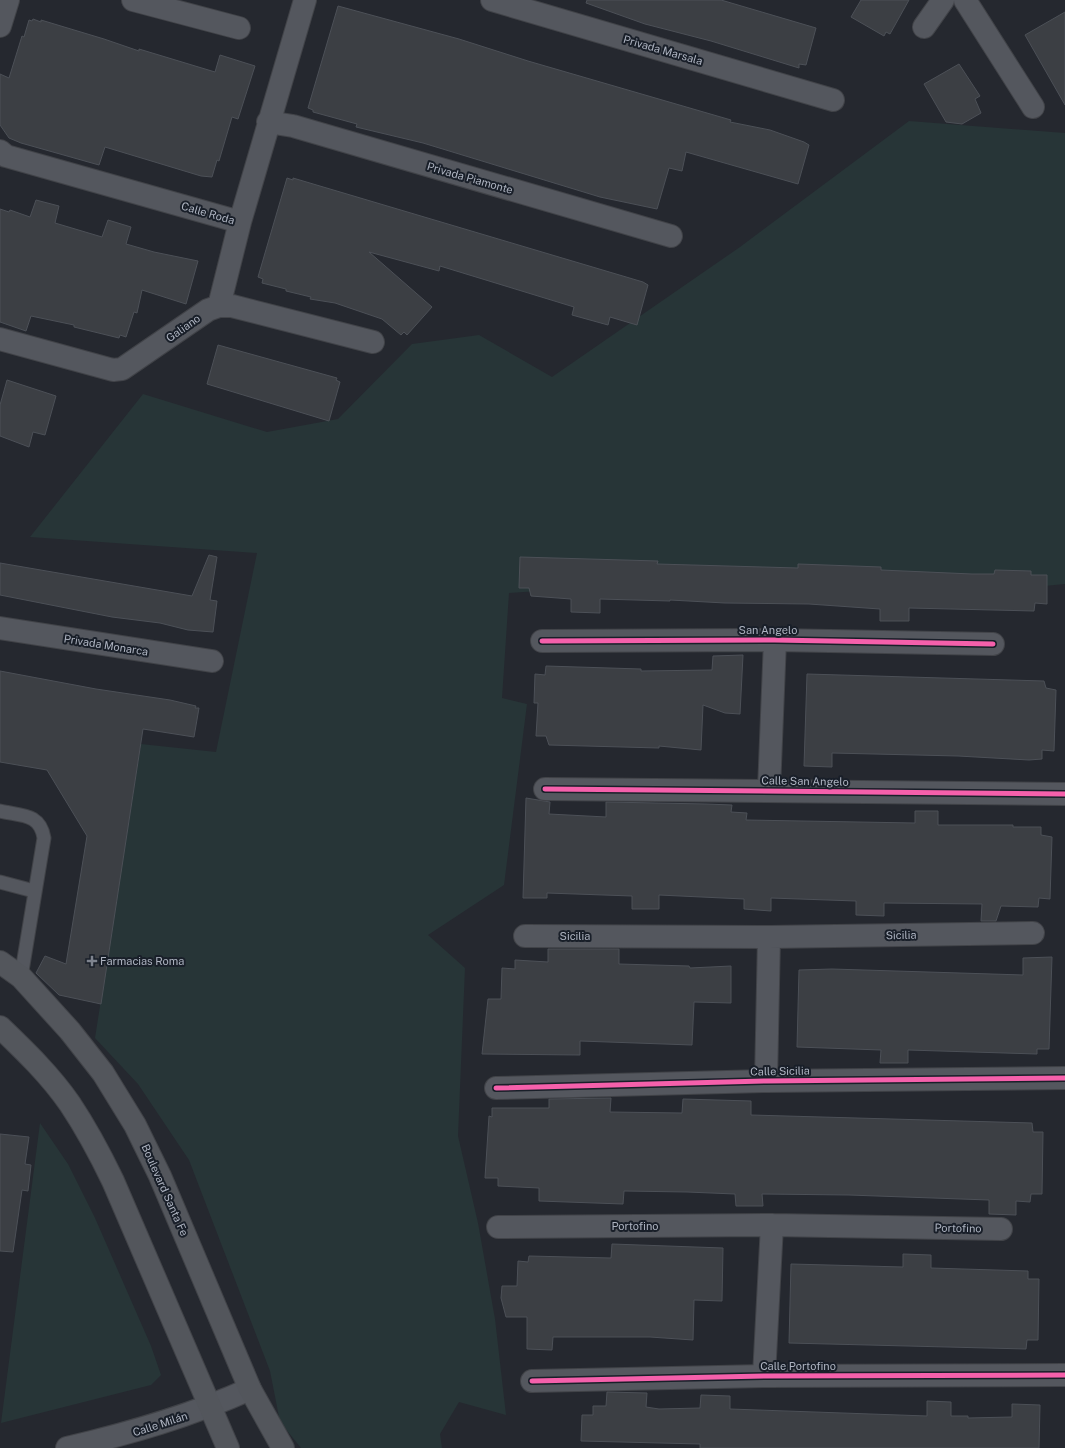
<svg xmlns="http://www.w3.org/2000/svg" width="1065" height="1448" font-family="'Public Sans',sans-serif">
<rect width="100%" height="100%" fill="#25282f"/>
<!-- green -->
<path fill="#273537" d="M909 121 1065 133V584L1023 588 597 587 509 593 502 698 527 704 504 885 428 935 465 968 458 1136 478 1223 495 1319 506 1415 459 1402 440 1434 442 1448H301L280 1422 270 1371 189 1160 138 1084 95 1038 141 744 216 752 257 553 30 537 143 394 267 432 338 419 412 344 479 335 552 377 740 247Z
M40 1123 68 1164 95 1218 151 1346 161 1375 151 1385 1 1423Z"/>
<!-- building -->
<path fill="#3c3f44" stroke="#4c5057" d="M587 0H721L816 28 806 65 799 64V68L711 41 645 24 586 3Z
M861 0H909L890 34 886 32 884 36 851 17Z
M338 6 459 39 528 61 731 120 730 122 770 130 804 142 809 145 798 184 686 152 682 171 669 168 657 209 600 197 423 143 356 127 357 124 313 112V110L308 108Z
M1065 12V105L1025 35Z
M33 19 41 22V20L104 39 139 51V49L215 72 220 55 255 66 238 119 232 117 219 161 217 160 212 177 201 176 105 147 99 165 21 143 9 138 0 125V74L9 78 22 36 24 37 29 20 32 21Z
M959 64 980 96 975 99 981 113 962 124 946 122 924 84Z
M287 178 293 180V178L643 282 648 285 637 325 610 317 608 325 572 315 574 307 440 266 439 271 369 252 432 307 407 335 404 332 401 335 382 319 335 303 310 299 311 297 286 291V289L262 283 263 279 258 277Z
M36 200 59 206 55 223 102 237 108 220 131 227 126 244 154 252 198 261 186 304 142 290 137 313 134 312 126 337 120 335 119 338 74 327V325L31 316 26 331 0 322V209L9 212 10 210 30 217Z
M218 345 337 378 336 380 340 382 329 421 207 384Z
M7 380 56 396 45 435 33 432 29 447 0 436V405Z
M209 555 217 557 210 600 217 601 213 632 188 630 160 623 112 617 0 595V563L192 596Z
M520 557 658 561 657 564 798 568V564L881 567V570L972 574H994L995 570 1031 571V575H1047V604L1035 603 1034 611 909 608V621H880V609L809 604 725 603 670 600V601L600 599V613L571 612V599L531 596 529 588H519Z
M743 655 740 714 725 713 703 705 701 750 659 746V748L549 745 546 736H536L538 703H534L535 674 545 675 546 666 641 669V671L712 670 713 656Z
M0 671 96 689 170 700 196 706 195 708H199L194 737 143 729 101 1004 59 995 36 973 45 956 66 964 87 836 47 770 0 762Z
M807 674 1044 681 1046 688 1056 690 1054 751 1042 750V759L1029 760 958 756 832 753V767L804 766Z
M526 798 550 802 549 814 606 817V802L706 804 732 805 731 812 747 813 746 820 915 823V811H938V825H1013V827H1041V835L1052 837 1050 899 1039 898 1038 907 1001 906 996 921H981L982 904 884 903V916L856 915V901L771 898V911L744 909V899L659 895V909H632V896L547 893V898H523Z
M548 949H619V964L689 966 690 968 731 966V1003L694 1002 692 1045 580 1041V1055L482 1054 488 999H501L502 968 515 969V960L548 962Z
M1052 957 1049 1049H1037V1054L908 1050V1063H880L881 1050 797 1047 799 970 832 969 1023 975V958Z
M611 1098 610 1112 682 1113 683 1099 751 1101V1115L1032 1123 1033 1132H1043L1042 1194H1031L1030 1202 1016 1201V1215L989 1214V1200L849 1195 762 1194 763 1206H736L735 1194 687 1192 624 1191 623 1204 539 1201V1188L498 1186V1178H485L489 1116 492 1117V1108H549V1099Z
M0 1134 29 1137 25 1164 31 1165 28 1191 22 1190 13 1252 0 1251Z
M612 1244 723 1248 722 1301 694 1300 693 1340 650 1337H553L552 1350 527 1349V1317H506L501 1298 502 1286H517L518 1261 528 1262 529 1256 611 1258Z
M903 1254 931 1255V1268L1028 1271V1279H1039L1038 1340H1027L1026 1349 789 1343 791 1264 903 1267Z
M607 1392 647 1393 646 1407 659 1409 700 1408 701 1395 730 1396V1409L927 1416V1401L951 1402V1416H968V1418L1012 1417V1404L1040 1405 1039 1448H700V1444L581 1441 582 1415H593V1406H606Z"/>
<g fill="none" stroke-linecap="round" stroke-linejoin="round">
<!-- lane casing -->
<g stroke="#414348" stroke-width="15">
<path id="lane" d="M0 811C21 816 40 813 44 838L21 977
M0 882 34 891"/>
</g>
<!-- street casing -->
<g stroke="#414348" stroke-width="24">
<path id="street" d="M133 0 239 28
M492 0 833 100
M965 0 1033 107
M0 26 8 0
M924 27 943 0
M268 122 293 126 671 236
M0 151 6 156 240 222
M219 306 240 222 305 0
M0 339 113 370 122 369 208 310 219 306H232L373 342
M0 628 212 661
M542 641 775 640 993 644
M545 789 1065 794
M769 790 775 640
M525 936 769 937 1033 933
M766 1081 769 937
M496 1088 766 1081 1065 1078
M498 1227 772 1225 1001 1229
M764 1376 772 1225
M532 1381 764 1376 1065 1375
M67 1448C131 1433 190 1416 250 1389"/>
</g>
<!-- secondary casing -->
<g stroke="#414348" stroke-width="24">
<path id="secondary" d="M0 962 21 977 70 1031 103 1073 135 1125 160 1176 250 1389 283 1448
M0 1027C25 1051 50 1075 70 1104 86 1128 100 1154 113 1181L228 1448"/>
</g>
<!-- lane -->
<use href="#lane" stroke="#54575e" stroke-width="13"/>
<!-- street -->
<use href="#street" stroke="#54575e" stroke-width="22"/>
<!-- secondary -->
<use href="#secondary" stroke="#53565c" stroke-width="22"/>
<!-- cycleway casing -->
<g stroke="#191f29" stroke-width="8">
<path id="cycleway" d="M542 641 775 640 993 644
M545 789 1065 794
M496 1088 766 1081 1065 1078
M532 1381 764 1376 1065 1375"/>
</g>
<!-- cycleway -->
<use href="#cycleway" stroke="#f560ab" stroke-width="5"/>
</g>
<!-- markers -->
<path fill="#7e838e" stroke="#191f29" stroke-width="1.5" d="M90 955h4v4h4v4h-4v4h-4v-4h-4v-4h4z"/>
<g text-anchor="middle" dominant-baseline="central" stroke-width="4" stroke-linejoin="round" paint-order="stroke">
<!-- street labels -->
<g font-size="11" fill="#aeb4c1" stroke="#191f29">
<text transform="translate(663 50) rotate(16)">Privada Marsala</text>
<text transform="translate(470 178) rotate(16)">Privada Piamonte</text>
<text transform="translate(208 213) rotate(16)">Calle Roda</text>
<text transform="translate(183 328) rotate(-35)">Galiano</text>
<text x="768" y="630">San Angelo</text>
<text transform="translate(106 645) rotate(9)">Privada Monarca</text>
<text transform="translate(805 781) rotate(1)">Calle San Angelo</text>
<text transform="translate(901 935) rotate(-1)">Sicilia</text>
<text x="575" y="936">Sicilia</text>
<text transform="translate(780 1071) rotate(-1)">Calle Sicilia</text>
<text transform="translate(165 1190) rotate(66)">Boulevard Santa Fe</text>
<text x="635" y="1226">Portofino</text>
<text transform="translate(958 1228) rotate(1)">Portofino</text>
<text x="798" y="1366">Calle Portofino</text>
<text transform="translate(160 1424) rotate(-18)">Calle Milán</text>
</g>
<!-- poi labels -->
<g font-size="11" fill="#aeb4c1" stroke="#191f29" text-anchor="start">
<text x="100" y="961">Farmacias Roma</text>
</g>
</g>
</svg>
